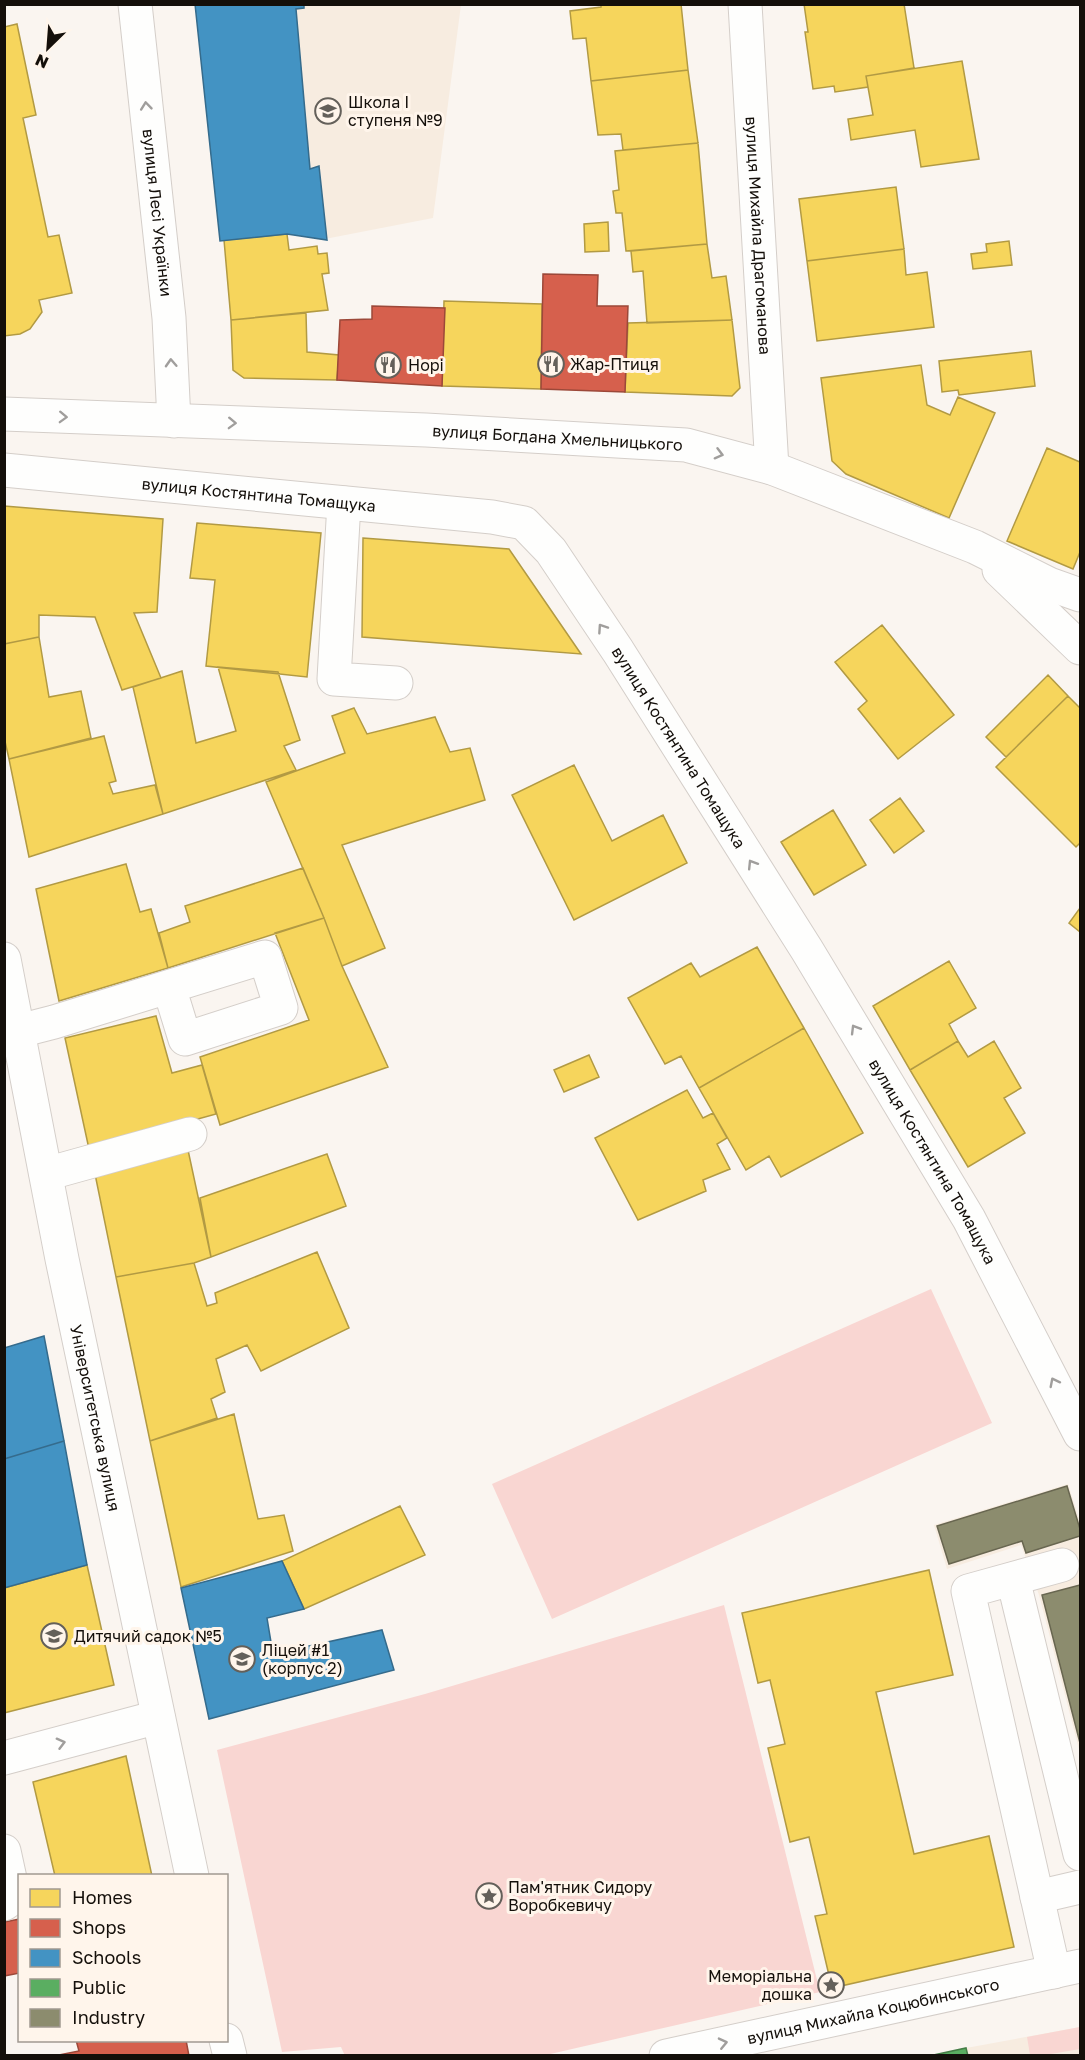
<svg xmlns="http://www.w3.org/2000/svg" width="1085" height="2060" font-family="'Golos Text',sans-serif">
<rect width="100%" height="100%" fill="#faf5f0"/>
<!-- built -->
<path fill="#f7ece0" d="M197 5H461L433 218 330 238 287 232Z
M1068 1484 1080 1522V1753L1039 1595 1021 1545 947 1569 934 1525Z
M1080 2027V2055L929 2056 966 2048Z"/>
<!-- green -->
<path fill="#f9d6d2" d="M931 1289 992 1423 552 1619 492 1484Z
M724 1605 820 1992 546 2055 345 2056 341 2047 282 2052 217 1750 425 1694Z
M1080 2027V2049L1045 2055H1030L1027 2037Z"/>
<!-- homes -->
<path fill="#f6d55c" stroke="#b29a43" stroke-width="1.5" d="M601 4H681L688 70 591 81 586 38 573 39 570 11 601 7Z
M804 4H904L914 68 866 76 868 87 835 92 834 86 813 89 805 32H808Z
M17 24 36 115 23 118 48 237 59 235 72 293 39 300 42 312 30 329 20 334 4 336V27Z
M962 61 979 159 921 167 915 130 851 140 848 119 873 115 866 76Z
M688 70 698 143 623 150 621 134 598 135 591 81Z
M698 143 707 244 626 251 622 213H616L613 191 619 190 615 151Z
M896 187 904 249 807 261 799 199Z
M608 222 609 251 585 252 584 224Z
M287 234 289 250 317 246 318 254 327 253 329 273 322 274 328 310 231 320 224 240Z
M1009 241 1012 265 973 269 971 254 987 252 986 244Z
M707 244 712 278 726 276 732 320 647 323 643 271 633 272 631 251Z
M904 249 906 275 927 272 934 327 817 341 807 261Z
M444 301 542 304 541 389 442 386Z
M306 313 307 352 339 355 337 380 244 378 233 370 231 320Z
M732 320 740 388 732 396 625 392 628 323Z
M1031 351 1035 386 959 395 958 390 942 392 939 361Z
M921 365 927 405 950 415 958 397 995 413 949 518 846 474 832 461 821 378Z
M1047 448 1080 462V552L1073 569 1007 541Z
M4 506 163 519 157 612 134 613 161 678 122 690 95 617 39 615V637L4 644Z
M197 523 321 533 307 677 206 666 215 580 190 578Z
M363 538 509 549 581 654 362 637Z
M882 625 954 715 898 759 858 709 867 701 835 662Z
M39 637 49 697 81 691 91 738 9 759 4 737V644Z
M218 667 278 672 300 740 284 746 296 770 163 814 133 687 182 671 196 743 236 731Z
M1048 675 1068 696 1006 757 986 737Z
M1068 696 1080 708V843L1076 847 996 767Z
M354 708 367 734 435 717 450 752 470 748 485 800 342 845 385 948 342 966 324 918 266 782 345 753 332 716Z
M104 736 116 781 109 783 113 794 155 785 163 814 29 857 9 759Z
M574 765 612 841 663 815 687 863 574 920 512 795Z
M900 798 924 831 894 853 870 820Z
M833 810 866 865 814 895 781 842Z
M126 864 140 912 151 909 168 968 59 1001 36 889Z
M303 868 324 918 168 968 159 933 190 922 185 906Z
M1080 908V932L1069 923Z
M324 918 342 966 388 1067 220 1125 200 1057 309 1020 275 933Z
M757 947 804 1028 699 1088 681 1056 665 1064 628 998 691 963 700 977Z
M949 961 976 1008 949 1024 958 1041 910 1070 873 1006Z
M156 1016 172 1073 202 1065 216 1114 89 1149 65 1038Z
M804 1028 863 1133 781 1177 769 1156 746 1170 699 1088Z
M958 1041 968 1057 994 1041 1021 1088 1004 1098 1025 1133 968 1167 910 1070Z
M589 1055 599 1077 564 1092 554 1070Z
M687 1090 703 1118 713 1113 727 1138 717 1144 730 1169 703 1180 706 1191 638 1220 595 1138Z
M188 1150 211 1257 194 1263 116 1277 95 1174Z
M327 1154 346 1206 211 1257 200 1198Z
M317 1252 349 1328 261 1371 247 1345 216 1359 225 1392 211 1399 217 1418 150 1441 116 1277 194 1263 207 1306 217 1303 215 1293Z
M234 1414 258 1519 284 1515 293 1551 181 1587 150 1441Z
M400 1506 425 1555 304 1609 282 1561Z
M87 1565 114 1685 4 1713V1588Z
M929 1570 953 1675 876 1692 914 1854 989 1836 1014 1947 832 1988 815 1916 827 1914 809 1837 790 1842 768 1748 785 1744 770 1680 758 1683 742 1613Z
M126 1756 152 1876H55L33 1782Z"/>
<!-- shops -->
<path fill="#d6604d" stroke="#9c4839" stroke-width="1.5" d="M543 274 598 275 597 306H628L625 392 541 389Z
M372 306 445 308 442 386 337 380 340 320 372 319Z
M20 1919V1973L4 1976V1922Z
M76 2040H186L189 2056H54L79 2051Z"/>
<!-- schools -->
<path fill="#4393c3" stroke="#356b8c" stroke-width="1.5" d="M195 4H304V8L296 9 310 169 319 166 327 240 287 234 220 241Z
M44 1336 64 1441 4 1459V1348Z
M64 1441 87 1565 4 1588V1459Z
M282 1561 304 1609 267 1618 273 1654 382 1630 394 1670 209 1719 181 1588Z"/>
<!-- public -->
<path fill="#5aae61" stroke="#457e47" stroke-width="1.5" d="M966 2048 968 2056H929Z"/>
<!-- industry -->
<path fill="#8c8c6e" stroke="#686650" stroke-width="1.5" d="M1067 1486 1080 1529V1536L1026 1553 1022 1541 949 1564 937 1526Z
M1080 1585V1743L1042 1595Z"/>
<g fill="none" stroke-linecap="round" stroke-linejoin="round">
<!-- minor casing -->
<g stroke="#d4cec9" stroke-width="35">
<g id="minor">
<path id="s1" d="M135 4 169 318 174 421"/>
<path id="s2" d="M745 4 772 468"/>
<path id="s3" d="M4 414 426 430 686 445 772 468 975 547 1049 584 1080 595"/>
<path id="s4" d="M4 470 492 517 524 523 551 551 618 651 807 950 969 1219 1080 1434"/>
<path d="M344 503 334 679 396 683"/>
<path d="M999 570 1080 648"/>
<path id="s5" d="M4 959 62 1259 192 1876"/>
<path d="M19 1031 54 1022 265 957 281 1008 185 1039 169 987"/>
<path d="M46 1174 190 1134"/>
<path d="M1013 1579 1080 1854"/>
<path d="M4 1758 158 1717"/>
<path d="M4 1851 14 1897 4 1904"/>
<path d="M1037 1897 1080 1887"/>
<path d="M1054 1972 968 1591 1062 1565"/>
<path d="M226 2040 230 2056"/>
<path id="s6" d="M666 2056 1080 1966"/>
</g>
</g>
<!-- minor -->
<use href="#minor" stroke="#fefefd" stroke-width="33"/>
</g>
<!-- one-way arrows -->
<defs><path id="oneway-chevron" d="M-2-3.5L2.5 0L-2 3.5" fill="none" stroke-width="1.6" stroke-linecap="round" stroke-linejoin="round" transform="scale(1.5)"/></defs>
<g stroke="#a09e9c">
<use href="#oneway-chevron" transform="translate(146 106) rotate(-96)"/>
<use href="#oneway-chevron" transform="translate(171 363) rotate(-93)"/>
<use href="#oneway-chevron" transform="translate(63 417) rotate(2)"/>
<use href="#oneway-chevron" transform="translate(232 423) rotate(2)"/>
<use href="#oneway-chevron" transform="translate(719 454) rotate(15)"/>
<use href="#oneway-chevron" transform="translate(602 628) rotate(-124)"/>
<use href="#oneway-chevron" transform="translate(752 864) rotate(-122)"/>
<use href="#oneway-chevron" transform="translate(855 1029) rotate(-121)"/>
<use href="#oneway-chevron" transform="translate(1054 1382) rotate(-117)"/>
<use href="#oneway-chevron" transform="translate(61 1743) rotate(-15)"/>
<use href="#oneway-chevron" transform="translate(723 2043) rotate(-13)"/>
</g>
<!-- icons -->
<defs>
<g id="school-ring" transform="scale(1.35)"><circle r="9.5" fill="#fff5eb" stroke="#64605a" stroke-width="1.5"/><path d="M0-5L7-2L0 1L-7-2ZM-4 1L0 2.5L4 1V4Q0 6-4 4Z" fill="#64605a"/></g>
<g id="restaurant-ring" transform="scale(1.35)"><circle r="9.5" fill="#fff5eb" stroke="#64605a" stroke-width="1.5"/><path d="M-5-6h1v4h1v-4h1v4h1v-4h1v5L-1.5 .5V6h-2V.5L-5-1ZM5-6V6H3V1.5H1.5Q1.5-4 5-6Z" fill="#64605a"/></g>
<g id="sight-ring" transform="scale(1.35)"><circle r="9.5" fill="#fff5eb" stroke="#64605a" stroke-width="1.5"/><path d="M0-6L1.8-2.2L6-1.7L2.9 1.2L3.7 5.4L0 3.3L-3.7 5.4L-2.9 1.2L-6-1.7L-1.8-2.2Z" fill="#64605a"/></g>
</defs>
<g fill-rule="evenodd">
<use href="#school-ring" x="328" y="111"/>
<use href="#restaurant-ring" x="551" y="364"/>
<use href="#restaurant-ring" x="388" y="365"/>
<use href="#school-ring" x="54" y="1636"/>
<use href="#school-ring" x="242" y="1659"/>
<use href="#sight-ring" x="489" y="1896"/>
<use href="#sight-ring" x="831" y="1985"/>
</g>
<g text-anchor="middle" dominant-baseline="central" stroke-width="6" stroke-linejoin="round" paint-order="stroke">
<!-- poi labels -->
<g font-size="16" fill="#140f0a" stroke="#fff5eb" text-anchor="start">
<text x="348" y="102">Школа I<tspan x="348" dy="18">ступеня №9</tspan></text>
<text x="570" y="364">Жар-Птиця</text>
<text x="408" y="365">Норі</text>
<text x="74" y="1636">Дитячий садок №5</text>
<text x="262" y="1650">Ліцей #1<tspan x="262" dy="18">(корпус 2)</tspan></text>
<text x="508" y="1887">Пам'ятник Сидору<tspan x="508" dy="18">Воробкевичу</tspan></text>
<text x="812" y="1976" text-anchor="end">Меморіальна<tspan x="812" dy="18">дошка</tspan></text>
</g>
<!-- street labels -->
<g font-size="16" fill="#140f0a" stroke="#fff5eb">
<text stroke="none"><textPath href="#s1" startOffset="210">вулиця Лесі Українки</textPath></text>
<text stroke="none"><textPath href="#s2" startOffset="232">вулиця Михайла Драгоманова</textPath></text>
<text stroke="none"><textPath href="#s3" startOffset="554">вулиця Богдана Хмельницького</textPath></text>
<text stroke="none"><textPath href="#s4" startOffset="256">вулиця Костянтина Томащука</textPath></text>
<text stroke="none"><textPath href="#s4" startOffset="796">вулиця Костянтина Томащука</textPath></text>
<text stroke="none"><textPath href="#s4" startOffset="1282">вулиця Костянтина Томащука</textPath></text>
<text stroke="none"><textPath href="#s5" startOffset="468">Університетська вулиця</textPath></text>
<text stroke="none"><textPath href="#s6" startOffset="212">вулиця Михайла Коцюбинського</textPath></text>
</g>
</g>
<!-- border -->
<rect width="1085" height="2060" fill="none" stroke="#140f0a" stroke-width="12"/>
<!-- legend -->
<rect x="18" y="1874" width="210" height="168" fill="#fff5eb" stroke="#a19991" stroke-width="1.5"/>
<rect x="30" y="1889" width="30" height="18" fill="#f6d55c" stroke="#a19991" stroke-width="1.5"/>
<text x="72" y="1904" font-size="18" fill="#140f0a">Homes</text>
<rect x="30" y="1919" width="30" height="18" fill="#d6604d" stroke="#a19991" stroke-width="1.5"/>
<text x="72" y="1934" font-size="18" fill="#140f0a">Shops</text>
<rect x="30" y="1949" width="30" height="18" fill="#4393c3" stroke="#a19991" stroke-width="1.5"/>
<text x="72" y="1964" font-size="18" fill="#140f0a">Schools</text>
<rect x="30" y="1979" width="30" height="18" fill="#5aae61" stroke="#a19991" stroke-width="1.5"/>
<text x="72" y="1994" font-size="18" fill="#140f0a">Public</text>
<rect x="30" y="2009" width="30" height="18" fill="#8c8c6e" stroke="#a19991" stroke-width="1.5"/>
<text x="72" y="2024" font-size="18" fill="#140f0a">Industry</text>
<!-- north arrow -->
<g transform="translate(48 48) rotate(205)" stroke="#fff5eb" stroke-width="4.5" paint-order="stroke">
<path d="M0-4.5L10 22L0 15L-10 22Z" fill="#140f0a"/>
<text y="-9" font-size="16" font-weight="bold" text-anchor="middle" fill="#140f0a">N</text>
</g>
</svg>
